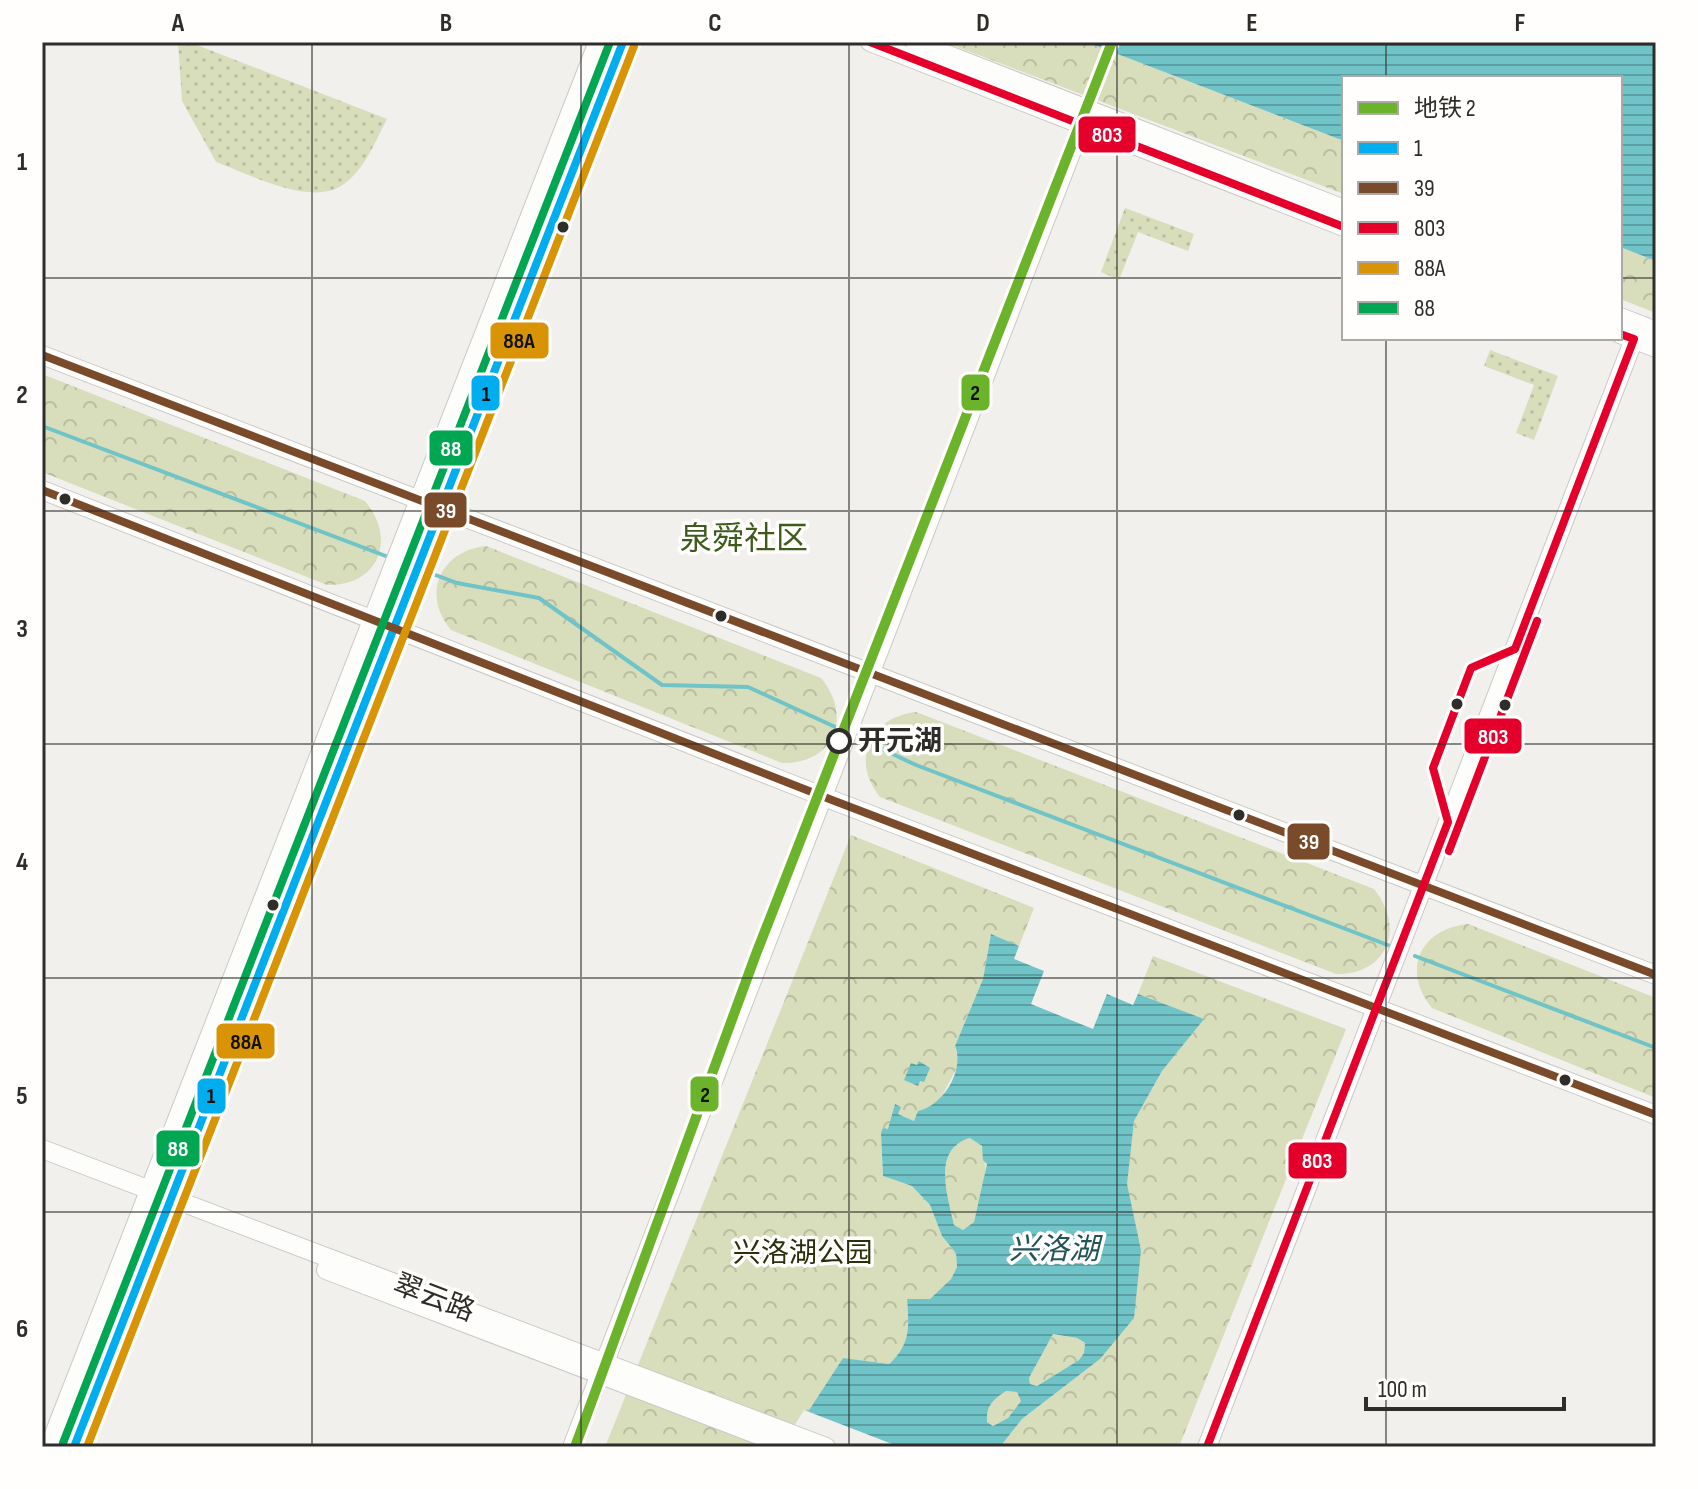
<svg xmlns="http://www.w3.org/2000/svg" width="1698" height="1489" font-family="'Sofia Sans Condensed','Noto Sans SC',sans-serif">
<defs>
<pattern id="grass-dots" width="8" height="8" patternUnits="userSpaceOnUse" patternTransform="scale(2)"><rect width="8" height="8" fill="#d8ddbb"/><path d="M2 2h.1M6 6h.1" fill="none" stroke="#babea1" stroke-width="1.8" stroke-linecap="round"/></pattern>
<pattern id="park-crowns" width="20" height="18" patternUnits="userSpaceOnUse" patternTransform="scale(2)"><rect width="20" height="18" fill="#d8ddbb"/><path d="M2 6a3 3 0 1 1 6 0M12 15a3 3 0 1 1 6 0" fill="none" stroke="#babea1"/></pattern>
<pattern id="water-rules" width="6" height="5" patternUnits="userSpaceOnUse" patternTransform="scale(2)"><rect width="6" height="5" fill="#70c4c8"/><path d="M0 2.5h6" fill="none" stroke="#5ca0a3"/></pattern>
</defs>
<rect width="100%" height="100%" fill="#f2f0ec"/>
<!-- grass -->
<path fill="url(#grass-dots)" d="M178 42H189L387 119C376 140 363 173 341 186 309 206 249 174 216 162L182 101Z
M1125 208 1194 234 1188 251 1138 232 1119 280 1101 272Z
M1490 350 1558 376 1534 440 1516 433 1534 385 1484 366Z"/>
<!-- park -->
<path fill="url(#park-crowns)" d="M944 42H1086L1344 141V194Z
M1620 247 1656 261V313L1620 299Z
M42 374 365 501C397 539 379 586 327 585L42 472Z
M486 546 821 678C853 716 834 765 782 763L451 630C421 594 440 551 486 546Z
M916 712 1374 889C1406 928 1387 975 1336 974L880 797C850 760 870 717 916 712Z
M851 835 1034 908 1019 946 991 934 983 979 955 1046 959 1064 938 1103 914 1121 896 1113 888 1130 881 1133 883 1176 912 1186 930 1205 942 1236 956 1253 957 1267 951 1279 930 1299H907C909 1327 911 1344 889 1364L843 1358 785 1447H605Z
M1468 924 1656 998V1098L1432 1008C1401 970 1420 929 1468 924Z
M1153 956 1346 1029 1179 1447H1000L1022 1419 1100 1359 1141 1250 1126 1184 1134 1121 1162 1071 1203 1019 1138 994Z
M970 1138C1000 1148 978 1199 974 1222L963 1230 954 1225C948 1197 931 1149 970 1138Z
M1053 1334 1077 1338 1085 1344 1084 1353 1079 1360 1037 1386 1030 1384 1029 1378Z
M1006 1391 1017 1392 1021 1401 1008 1418 993 1426 987 1422C986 1405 993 1400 1006 1391Z"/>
<!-- water -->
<path fill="url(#water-rules)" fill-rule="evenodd" d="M1086 42H1656V261L1620 247V78H1344V141Z
M991 934 1019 946 1014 959 1044 971 1031 1004 1093 1029 1107 994 1133 1005 1138 994 1204 1019 1162 1071 1134 1121 1127 1184 1141 1250 1134 1318 1100 1359 1022 1419 1000 1447H785L843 1358 889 1364C911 1344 909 1326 907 1299H930L951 1279 957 1267 956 1253 942 1236 930 1205 912 1186 883 1176 881 1133 883 1128 888 1129 895 1104 901 1107 898 1114 914 1121 918 1111C943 1106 965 1070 955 1046L983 979ZM970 1138 982 1146 983 1160 987 1164 974 1222 963 1230 954 1225C948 1197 931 1149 970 1138ZM1053 1334 1077 1338 1085 1343 1084 1353 1079 1360 1037 1386 1030 1384 1029 1378ZM1006 1391 1017 1392 1021 1401 1008 1418 993 1426 987 1422C986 1405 993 1400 1006 1391Z
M919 1061 930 1068 924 1082 920 1081 918 1086 904 1080 911 1063 917 1065Z"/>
<!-- pier -->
<path fill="#f2f0ec" d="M804 1410 900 1447H781Z"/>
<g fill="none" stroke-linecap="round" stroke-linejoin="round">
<!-- stream -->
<path stroke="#70c4c8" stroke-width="4" d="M42 426 391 558
M422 570 457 583 539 598 662 685 748 687 844 731
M852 735 916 765 1393 947
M1415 956 1656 1048"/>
<!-- secondary casing -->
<g stroke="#cac9c6" stroke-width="20">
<path id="secondary" d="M870 42 1344 227
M915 42 1344 209
M1620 317 1656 331
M1620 334 1656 348
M42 355 1656 975
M42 490 832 800 1656 1115
M42 1149 826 1447
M326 1270 790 1447
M49 1447 598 42
M74 1447 623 42
M572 1447 1088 109
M1207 1447 1634 339 1644 326"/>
</g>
<!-- secondary -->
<use href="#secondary" stroke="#fdfdfc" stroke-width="18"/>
<!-- bus-1 casing -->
<g stroke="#fffefd" stroke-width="14">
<path id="bus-1" d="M74 1447 623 42"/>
</g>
<!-- bus-2 casing -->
<g stroke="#fffefd" stroke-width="14">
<path id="bus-2" d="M42 355 1656 975
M42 490 832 800 1656 1115"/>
</g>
<!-- bus-3 casing -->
<g stroke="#fffefd" stroke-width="14">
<path id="bus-3" d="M870 42 1344 227
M1449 851 1537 621
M1207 1447 1448 822 1433 768 1471 668 1515 649 1634 339 1620 334"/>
</g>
<!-- bus-4 casing -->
<g stroke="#fffefd" stroke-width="14">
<path id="bus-4" d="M87 1447 634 46"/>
</g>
<!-- bus-5 casing -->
<g stroke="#fffefd" stroke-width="14">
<path id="bus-5" d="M63 1443 610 42"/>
</g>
<!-- bus-1 -->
<use href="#bus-1" stroke="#00aeef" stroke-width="8"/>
<!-- bus-2 -->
<use href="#bus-2" stroke="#7a4b2a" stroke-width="8"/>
<!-- bus-3 -->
<use href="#bus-3" stroke="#e4002b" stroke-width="8"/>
<!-- bus-4 -->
<use href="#bus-4" stroke="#d99406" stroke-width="8"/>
<!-- bus-5 -->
<use href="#bus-5" stroke="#00a651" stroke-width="8"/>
<!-- metro-1 casing -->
<g stroke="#fffefd" stroke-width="16">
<path id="metro-1" d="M575 1447 756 954 1112 42"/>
</g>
<!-- metro-1 -->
<use href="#metro-1" stroke="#6cb32c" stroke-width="10"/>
</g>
<!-- grid -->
<path fill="none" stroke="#2e2d2a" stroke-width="2" stroke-opacity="0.55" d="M312 42V1447M581 42V1447M849 42V1447M1117 42V1447M1386 42V78M42 278H1344M1620 278H1656M1386 338V1447M42 511H1656M42 744H1656M42 978H1656M42 1212H1656"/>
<!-- markers -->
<g fill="#2e2d2a" stroke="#fffefd" stroke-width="3">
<circle cx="563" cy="227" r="7"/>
<circle cx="65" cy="499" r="7"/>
<circle cx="721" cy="616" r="7"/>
<circle cx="1457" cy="704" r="7"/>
<circle cx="1505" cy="705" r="7"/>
<circle cx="1239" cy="815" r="7"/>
<circle cx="273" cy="905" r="7"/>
<circle cx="1565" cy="1080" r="7"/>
</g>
<circle fill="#fffefd" stroke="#2e2d2a" stroke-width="4" cx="839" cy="741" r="11"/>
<g text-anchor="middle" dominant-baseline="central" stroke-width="7" stroke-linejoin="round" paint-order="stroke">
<!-- stop labels -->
<g font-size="28" font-weight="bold" fill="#2e2d2a" stroke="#fffefd" text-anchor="start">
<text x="858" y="741">开元湖</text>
</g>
<!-- park labels -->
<g font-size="28" fill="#2a2f0c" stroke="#fffefd">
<text x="803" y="1253">兴洛湖公园</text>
</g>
<!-- street labels -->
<g font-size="28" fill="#2e2d2a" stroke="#fffefd">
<text transform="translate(434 1298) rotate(21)">翠云路</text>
</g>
<!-- water labels -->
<g font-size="30" font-style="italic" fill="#235558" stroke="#fffefd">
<text x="1054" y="1250">兴洛湖</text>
</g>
<!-- quarter labels -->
<g font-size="32" fill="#3d5c1b" stroke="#fffefd">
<text x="744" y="539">泉舜社区</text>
</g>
</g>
<g stroke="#fffefd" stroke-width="3">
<rect x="1077" y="115" width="60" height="39" rx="8" fill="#e4002b"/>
<rect x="489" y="321" width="61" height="39" rx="8" fill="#d99406"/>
<rect x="960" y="373" width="31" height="39" rx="8" fill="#6cb32c"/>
<rect x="470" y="374" width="31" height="38" rx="8" fill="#00aeef"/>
<rect x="428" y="429" width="46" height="38" rx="8" fill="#00a651"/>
<rect x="423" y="491" width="45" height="38" rx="8" fill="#7a4b2a"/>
<rect x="1463" y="717" width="60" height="38" rx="8" fill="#e4002b"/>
<rect x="1286" y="822" width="45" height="39" rx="8" fill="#7a4b2a"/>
<rect x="215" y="1022" width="61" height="38" rx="8" fill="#d99406"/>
<rect x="689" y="1075" width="31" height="38" rx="8" fill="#6cb32c"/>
<rect x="196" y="1077" width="31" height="38" rx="8" fill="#00aeef"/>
<rect x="155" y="1129" width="46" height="39" rx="8" fill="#00a651"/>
<rect x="1287" y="1141" width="61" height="39" rx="8" fill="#e4002b"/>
</g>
<g font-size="22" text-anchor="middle" font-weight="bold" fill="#fff">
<text x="1107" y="142">803</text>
<text x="451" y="456">88</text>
<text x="446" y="518">39</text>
<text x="1493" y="744">803</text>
<text x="1309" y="849">39</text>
<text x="178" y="1156">88</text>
<text x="1317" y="1168">803</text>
</g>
<g font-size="22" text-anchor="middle" font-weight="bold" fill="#111">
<text x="519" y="348">88A</text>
<text x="975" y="400">2</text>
<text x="486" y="401">1</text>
<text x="246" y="1049">88A</text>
<text x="705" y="1102">2</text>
<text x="211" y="1103">1</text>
</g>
<!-- border -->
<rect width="1698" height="1489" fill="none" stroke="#fffefd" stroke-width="88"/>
<!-- legend -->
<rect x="1342" y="76" width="280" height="264" fill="#fffefd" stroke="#abaaa9" stroke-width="2"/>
<rect x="1358" y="102" width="40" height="12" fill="#6cb32c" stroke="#abaaa9" stroke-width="2"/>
<text x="1414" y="116" font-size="24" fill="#2e2d2a">地铁 2</text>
<rect x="1358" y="142" width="40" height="12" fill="#00aeef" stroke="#abaaa9" stroke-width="2"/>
<text x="1414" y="156" font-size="24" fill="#2e2d2a">1</text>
<rect x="1358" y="182" width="40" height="12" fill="#7a4b2a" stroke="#abaaa9" stroke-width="2"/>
<text x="1414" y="196" font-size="24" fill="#2e2d2a">39</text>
<rect x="1358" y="222" width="40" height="12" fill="#e4002b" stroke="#abaaa9" stroke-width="2"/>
<text x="1414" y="236" font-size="24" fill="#2e2d2a">803</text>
<rect x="1358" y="262" width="40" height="12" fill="#d99406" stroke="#abaaa9" stroke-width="2"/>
<text x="1414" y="276" font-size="24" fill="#2e2d2a">88A</text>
<rect x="1358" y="302" width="40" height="12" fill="#00a651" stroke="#abaaa9" stroke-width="2"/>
<text x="1414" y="316" font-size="24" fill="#2e2d2a">88</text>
<!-- scale -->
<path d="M1366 1397v12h198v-12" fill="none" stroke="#2e2d2a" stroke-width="4"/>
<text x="1378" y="1397" font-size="24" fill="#2e2d2a" stroke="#fffefd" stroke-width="6" paint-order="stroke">100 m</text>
<rect x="44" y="44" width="1610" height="1401" fill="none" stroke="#2e2d2a" stroke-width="3"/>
<g font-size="26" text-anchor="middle" font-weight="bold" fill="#2e2d2a">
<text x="178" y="31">A</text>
<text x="446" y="31">B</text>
<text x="715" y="31">C</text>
<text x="983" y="31">D</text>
<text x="1252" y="31">E</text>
<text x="1520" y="31">F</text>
<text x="22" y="170">1</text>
<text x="22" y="403">2</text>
<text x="22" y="637">3</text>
<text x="22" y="870">4</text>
<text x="22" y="1104">5</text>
<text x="22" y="1337">6</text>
</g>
</svg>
